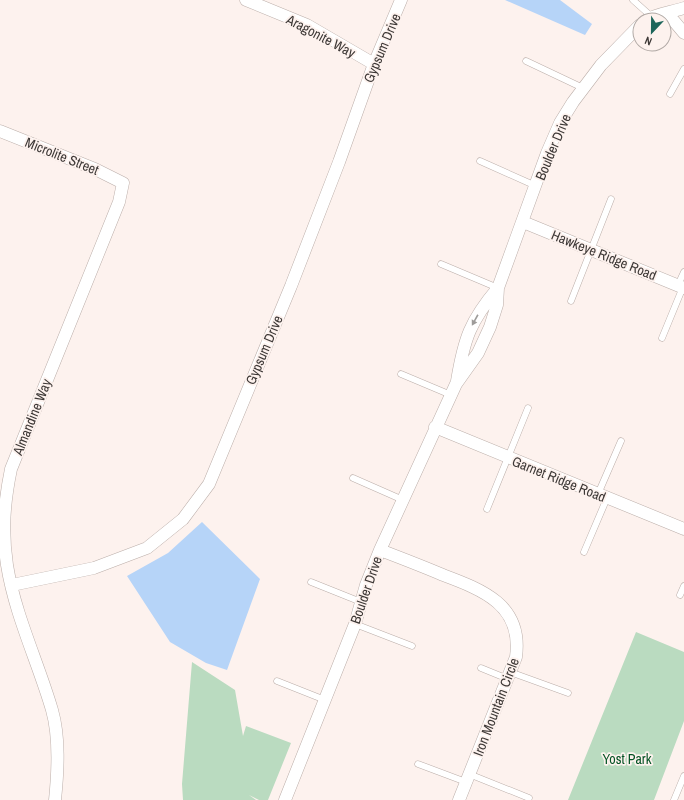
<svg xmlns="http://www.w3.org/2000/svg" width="684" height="800" font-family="'Archivo Narrow',sans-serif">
<rect width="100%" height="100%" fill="#fdf2ee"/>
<!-- green -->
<path fill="#badbc0" d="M636 632 684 652V721L654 800H568Z
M192 662 235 690 243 736 246 726 291 743 268 800H259L249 795 256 800H183L182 784Z"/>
<!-- water -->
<path fill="#b6d4f8" d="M505 0H560L592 24 585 35Z
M202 522 260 579 227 670 206 663 170 642 127 576 168 553Z"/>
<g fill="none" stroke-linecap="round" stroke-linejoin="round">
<!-- lane casing -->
<g stroke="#bbaea9" stroke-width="7">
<path id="lane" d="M633 0 652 17
M526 61 583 88
M670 94 684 69
M480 161 536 186
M441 264 498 288
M678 285 684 272
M571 301 611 199
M662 338 683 287
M401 374 451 395
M353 478 403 500
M598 494 621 441
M487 509 528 408
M584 552 607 498
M311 582 361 602
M680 595 684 586
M355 624 412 646
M481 668 508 679
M510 672 568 693
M277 681 325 700
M418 764 466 782
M469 774 529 798
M674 800 684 776"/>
</g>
<!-- street casing -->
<g stroke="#bbaea9" stroke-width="13">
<path id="street" d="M246 0 307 25 374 64
M668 14 684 33
M647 20C655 14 673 12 684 8
M0 131 95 169 123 183 119 202 11 469C4 503 2 531 7 565 15 615 38 662 52 710 60 738 58 771 55 800
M523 222 684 288
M457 381C464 339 470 321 498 288
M435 427 684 529
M380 550C401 558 422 566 443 575 483 590 523 605 516 657L459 800
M12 585 94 568 147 548 183 519 209 484 291 286 339 162 374 64 401 0
M285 800 355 624 366 585 380 550 456 384 478 353 490 327 497 305 498 288 547 153 560 123 573 102 601 65 640 25"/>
</g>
<!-- lane -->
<use href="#lane" stroke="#fff" stroke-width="6"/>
<!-- street -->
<use href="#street" stroke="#fff" stroke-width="12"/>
</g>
<!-- one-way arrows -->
<defs><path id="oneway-solid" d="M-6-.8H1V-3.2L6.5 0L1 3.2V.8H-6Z"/></defs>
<use fill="#9e9c9a" href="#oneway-solid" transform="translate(475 320) rotate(119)"/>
<g text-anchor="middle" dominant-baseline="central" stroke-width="3.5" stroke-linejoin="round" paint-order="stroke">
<!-- street labels -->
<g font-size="14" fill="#3d3836" stroke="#fdf2ee">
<text transform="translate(321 36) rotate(28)">Aragonite Way</text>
<text transform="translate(382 48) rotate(-67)">Gypsum Drive</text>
<text transform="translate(553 147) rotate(-67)">Boulder Drive</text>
<text transform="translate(62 156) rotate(22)">Microlite Street</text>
<text transform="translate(604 255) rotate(22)">Hawkeye Ridge Road</text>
<text transform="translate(264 350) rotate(-67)">Gypsum Drive</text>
<text transform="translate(32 417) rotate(-68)">Almandine Way</text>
<text transform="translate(559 479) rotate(22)">Garnet Ridge Road</text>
<text transform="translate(366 590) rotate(-71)">Boulder Drive</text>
<text transform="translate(496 707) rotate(-69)">Iron Mountain Circle</text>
</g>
<!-- park labels -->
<g font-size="14" fill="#035223" stroke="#fdf2ee">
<text x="627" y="759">Yost Park</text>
</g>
</g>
<!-- north arrow -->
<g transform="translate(652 32) rotate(202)"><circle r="19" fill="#fdf2ee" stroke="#b0a8a4"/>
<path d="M0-3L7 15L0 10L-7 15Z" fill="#1d655a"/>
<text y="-6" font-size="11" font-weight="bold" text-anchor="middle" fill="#3d3836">N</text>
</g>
</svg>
